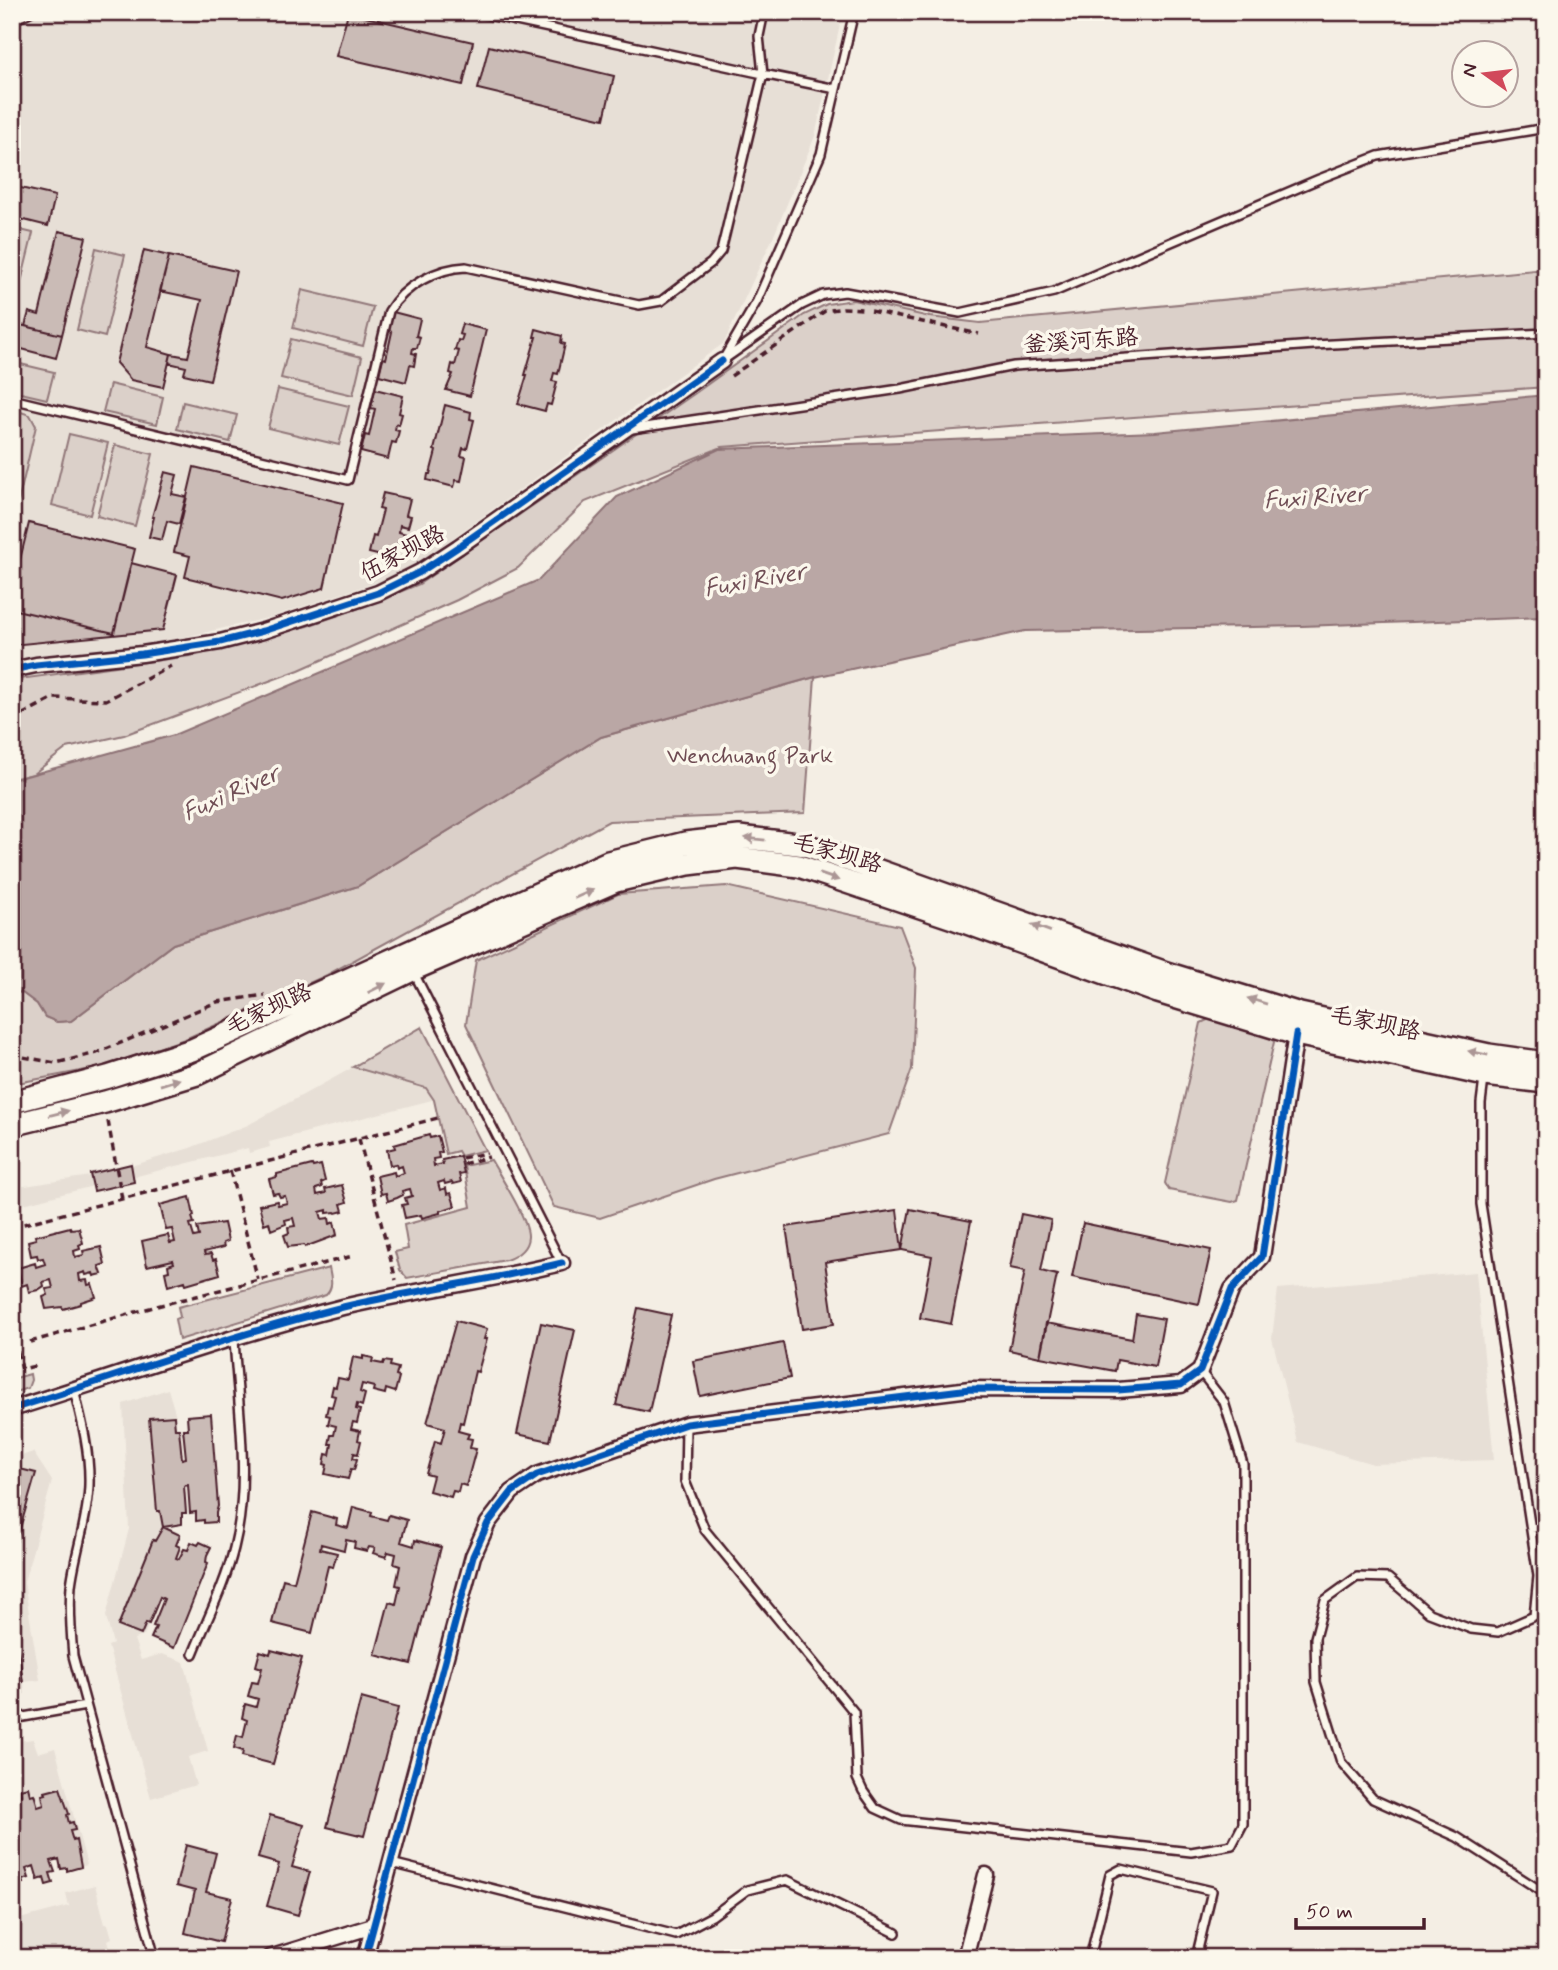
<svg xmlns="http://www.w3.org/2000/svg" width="1558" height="1970" font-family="Mynerve,'LXGW WenKai TC',sans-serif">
<rect width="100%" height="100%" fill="#f4eee4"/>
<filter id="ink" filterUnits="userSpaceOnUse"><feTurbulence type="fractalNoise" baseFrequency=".0143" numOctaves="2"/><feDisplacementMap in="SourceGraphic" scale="14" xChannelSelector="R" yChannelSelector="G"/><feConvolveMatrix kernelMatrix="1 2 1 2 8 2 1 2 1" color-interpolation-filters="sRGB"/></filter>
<g filter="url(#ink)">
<!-- built -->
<path fill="#e7dfd6" d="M12 12H843L815 136 775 233 724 343 404 573 272 617 151 645 12 662Z
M352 1068 426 1088 432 1100 269 1142 270 1147 249 1153 248 1148 133 1177 131 1166 190 1148 248 1125Z
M90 1176 93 1186 12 1207V1188Z
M1476 1272 1494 1460 1373 1464 1298 1442 1272 1338 1278 1289Z
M168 1389 176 1416 149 1419 157 1511H160L163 1527 155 1541 152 1540 118 1626 140 1635 146 1623 149 1624 144 1636 134 1639 141 1660 162 1654 184 1662 208 1751 188 1757 196 1785 151 1798 108 1646 113 1644 106 1616 129 1529 123 1404Z
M33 1452 52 1481 24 1582 40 1680 24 1682 25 1694 12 1697V1556L28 1498 12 1494V1459Z
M33 1739 38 1753 55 1748 87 1865 67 1871 66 1868 61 1869 59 1859 51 1861 14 1811 12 1742Z
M95 1885 105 1924H108L112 1938 108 1940 112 1954 99 1958H12V1921L69 1906 66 1893Z"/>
<!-- green -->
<path fill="#dbd0c9" stroke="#92787a" stroke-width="2" d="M12 228 33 233 15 307 12 306Z
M96 248 125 255 105 337 77 330Z
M1546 269V387L722 447 585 502 518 568 457 600 299 670 124 735 67 748 33 774 12 779V680L197 655 307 626 365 606 419 584 694 394 804 315 827 304 853 300 930 317 980 323Z
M302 290 373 307 363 346 293 328Z
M291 339 362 357 353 395 281 378Z
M12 362 54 372 47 399 12 391Z
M110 384 163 397 157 424 103 412Z
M278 389 349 406 339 445 268 428Z
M183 402 237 415 230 442 177 429Z
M12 409 30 415 36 426 12 529Z
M69 434 108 443 90 515 52 505Z
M115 445 153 454 135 526 97 516Z
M815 677 805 813 609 821 327 975 185 1039 102 1067 12 1084V994L21 992 37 1004 45 1017 57 1022 71 1021 173 944 358 886 601 737Z
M726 886 900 926 916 968 912 1069 889 1134 714 1179 600 1218 554 1207 466 1024 476 960 618 894Z
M1209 1019 1269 1034 1274 1042 1238 1200 1232 1202 1169 1190 1165 1183 1201 1023Z
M422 1027 485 1150 461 1156 458 1151 446 1154 434 1100 426 1088 353 1067Z
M491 1160C500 1176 529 1220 528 1237 527 1250 517 1256 506 1260L407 1278 400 1270 395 1252 408 1249 404 1225 471 1207 464 1166Z
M329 1268C331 1279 334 1287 326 1295L179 1340 175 1319 180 1317 178 1307Z
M30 1374 31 1380 28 1388 12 1393V1379Z"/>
<!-- water -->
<path fill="#baa7a5" stroke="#8d7174" stroke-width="2" d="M1546 395V617L1302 626 1025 631 815 677 601 737 358 886 173 944 71 1021 57 1022 45 1017 37 1004 21 992 12 994V780L174 735 539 580 617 497 719 449 1155 432Z"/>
<!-- building -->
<path fill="#cabbb6" stroke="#4a1f2b" stroke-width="2" d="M348 13 473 42 463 85 336 56Z
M489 46 614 76 604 119 478 89Z
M12 186 55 196 48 226 12 217Z
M59 231 86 237 62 335 25 326 29 312 39 315Z
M144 250 169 256 147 347 171 354 163 387 131 380 116 363Z
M169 256 236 271 210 380 184 374 186 367 169 363 171 354 188 357 202 300 160 291Z
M393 312 420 319 416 336 420 337 417 348H413L412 353 416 354 414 366 410 365 406 382 379 375 383 358 386 359 392 332 389 331Z
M12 323 62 335 56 358 18 348 17 355 12 354Z
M462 324 486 330 470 396 446 390 453 374 450 373 452 364 455 365 459 351 455 350 458 340 461 341 463 335 459 334Z
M536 329 562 336 561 343 565 344 558 374 554 373 552 381 557 382 551 405 547 404 545 411 518 404 527 375H525L536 337H534Z
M375 389 403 396 399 413 402 414 399 425 396 424 395 430 399 431 396 443 392 442 388 459 361 452 365 435 369 436 375 409 371 408Z
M445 405 471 412 470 419 474 420 467 449 463 448 461 456 466 457 461 481 456 480 454 487 427 480 428 474H430L436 451 434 450Z
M194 467 343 503 324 588 282 601 185 577 190 556 174 552Z
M165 472 177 475 172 494 186 497 179 524 167 521 162 540 149 537 154 517H152Z
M383 493 410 499 406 515 411 516 408 527 400 525 399 532 406 534 403 544 398 543 394 559 369 553 373 536 376 537 383 510 379 509Z
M29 523 135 549 114 633 12 609V592Z
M131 563 177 575 163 630 12 645V609L114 633Z
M429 1135 430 1138 438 1136 442 1152 438 1153 439 1158 433 1159 434 1166 443 1164 442 1160 460 1156 464 1173 459 1174 461 1182 453 1184 452 1182 445 1184 444 1181 438 1183 440 1190 446 1188 447 1194 451 1193 455 1206 440 1211V1213L422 1218 421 1215 405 1218 402 1205 407 1204 405 1198 412 1196 410 1189 402 1191 403 1195 397 1198 388 1201 386 1193 381 1194 377 1176 394 1172 395 1176 404 1173 402 1166 397 1168 396 1164 390 1165 387 1150 395 1148 394 1145Z
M131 1164 134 1182 94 1191 90 1174Z
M312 1165 313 1167 321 1165 325 1181 321 1183 322 1187 316 1189 317 1195 326 1193 325 1189 342 1185 347 1202 341 1204 343 1211 336 1213 335 1212 327 1213V1210L320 1212 322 1219 329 1218 330 1224 334 1222 337 1235 305 1247 304 1245 288 1247 284 1235 289 1233 288 1227 295 1226 293 1218 285 1220 286 1224 271 1230 269 1222 264 1224 259 1205 277 1201 278 1205 287 1203 285 1196 280 1197 278 1193 273 1194 269 1179 277 1177V1174Z
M190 1197 194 1216 192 1217 194 1223 190 1224 194 1237 199 1236 197 1227 224 1223 228 1241 223 1243 224 1247 204 1252 205 1255 211 1254 213 1260 216 1259 220 1274 186 1284 185 1281 168 1286 165 1272 169 1271 168 1265 174 1263 173 1260 147 1266 142 1241 168 1235 170 1243 175 1242 172 1229 166 1230 160 1205Z
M910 1209 971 1221 951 1324 920 1318 932 1256 902 1250Z
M897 1210 902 1250 825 1262 834 1324 802 1329 786 1227Z
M1021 1214 1051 1220 1041 1271 1057 1275 1040 1357 1009 1350 1025 1271 1010 1268Z
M1083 1223 1211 1250 1199 1304 1072 1277Z
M70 1227 71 1229 79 1228 83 1243 79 1245 80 1249 74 1251 75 1257 84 1255 83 1251 101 1247 105 1264 99 1266 102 1274 94 1276 93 1273 86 1275 85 1272 79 1274 80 1281 87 1280 88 1285 92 1284 96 1297 81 1302V1304L63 1309 62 1307 46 1309 43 1297 48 1295 46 1289 53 1288 51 1280 43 1282 44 1286 38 1290 29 1292 27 1284 22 1286 18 1268 35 1263 36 1267 45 1264 43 1258 38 1259 37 1255 31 1256 28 1241 36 1239 35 1236Z
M638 1308 671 1315 649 1412 616 1405Z
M1136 1314 1164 1319 1155 1367 1117 1360 1115 1371 1040 1357 1046 1323 1132 1339Z
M456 1321 487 1329 484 1339H487L478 1372 475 1371 463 1423 460 1422 458 1431 469 1434 467 1438 472 1439 470 1448 476 1449 466 1486 460 1484 458 1492 453 1491 451 1497 429 1491 433 1476 426 1474 435 1441 441 1443 445 1428 427 1423Z
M541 1323 575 1330 550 1441 517 1434Z
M783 1343 790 1378 700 1396 693 1361Z
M363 1356 373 1358 372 1362 383 1364 384 1361 391 1362 390 1366 398 1368 396 1376 399 1377 395 1392 386 1389 385 1394 373 1391 374 1387 362 1384 360 1392 365 1394 362 1406 357 1404 356 1409 360 1410 357 1423 353 1422 351 1429 360 1431 358 1440 361 1441 358 1454 354 1453 353 1458 357 1459 354 1470 351 1469 348 1479 325 1474 327 1465 324 1464 326 1454 330 1455 332 1444H329L331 1435H334L336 1426 328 1424 330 1416 326 1415 328 1406 332 1407 335 1396 331 1395 333 1386 336 1387 338 1378 348 1380 353 1357 363 1359Z
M211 1414 218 1506 216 1513V1522L204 1523V1520L196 1521V1512L190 1513 188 1485 184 1486 186 1513H182V1524L163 1527 160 1511H157L149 1418 174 1416 175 1429H179L182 1459 186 1458 183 1429H188L187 1416Z
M12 1467 36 1473 12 1556Z
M353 1507 372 1512 371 1516 387 1520 389 1515 407 1520 401 1542 414 1546 415 1540 441 1547 411 1664 375 1655 389 1602 396 1604 400 1586 396 1585 400 1566 394 1564 396 1554 388 1552 386 1557 373 1553 375 1548 369 1547 367 1551 354 1548 355 1542 346 1540 344 1550 321 1544 320 1549 337 1553 333 1567 328 1566 312 1633 272 1623 283 1579 294 1582 312 1512 337 1519 336 1525 348 1528Z
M163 1527 180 1535 176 1545 180 1547 176 1558 179 1559 184 1549 188 1550 191 1542 198 1545 200 1542 211 1547 207 1555 206 1562 208 1563 174 1648 151 1638 156 1627 153 1626 164 1599 160 1597 149 1624 146 1623 141 1635 118 1626 153 1540 155 1541Z
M12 1610 23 1682 12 1684Z
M271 1650 302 1658 273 1764 242 1756 243 1751 234 1748 237 1735 243 1737 247 1720 242 1718 245 1704 256 1707 258 1699 248 1696 252 1682 258 1683 262 1668 256 1666 260 1651 270 1654Z
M361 1698 398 1708 364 1836 327 1827Z
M28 1787 30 1795 34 1794 38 1807 44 1805 42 1795 46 1794 45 1792 60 1788 69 1814 67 1815 69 1823 73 1822 75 1830 70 1831 73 1841 76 1840 81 1867 67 1871V1868L61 1869 59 1859 51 1861 55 1872 50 1873 53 1883 46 1885 44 1878 38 1880 34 1866 26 1869 29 1878 22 1880 23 1883 12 1886V1812L19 1810 16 1796 21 1795 20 1789Z
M270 1815 304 1825 292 1867 310 1872 298 1915 267 1906 279 1864 258 1858Z
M186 1845 216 1853 206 1892 232 1898 221 1942 185 1933 195 1891 176 1886Z"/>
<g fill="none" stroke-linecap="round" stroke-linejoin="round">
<!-- lane casing -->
<g stroke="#4a1f2b" stroke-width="12">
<path id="lane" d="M764 12 759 36 763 74 836 89
M12 21 30 12
M724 358 757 301 821 154 854 12
M722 361 802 305 823 295 845 292 960 313 1054 292 1319 179 1378 156 1546 128
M12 399 348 480 389 311C404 286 437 268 466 267L639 305 661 301 711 263 721 251 725 235 763 74 474 12
M632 429 900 389 1014 366 1314 345 1546 333
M414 973 561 1262
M1484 1079 1481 1103V1204L1538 1576 1534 1616 1498 1632 1471 1629 1429 1613 1388 1578 1357 1577 1325 1600 1315 1638 1316 1682 1341 1762 1373 1799 1457 1837 1546 1894
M74 1390C82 1421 90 1453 89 1485 88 1520 75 1552 71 1586 69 1609 71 1632 73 1656L155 1958
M686 1425 685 1481 705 1530 854 1712 857 1778 863 1791 875 1808 901 1820 1191 1852 1232 1845 1243 1824V1464L1224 1402 1200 1371
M1531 1528 1546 1527
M193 1654C207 1619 225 1585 234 1548 251 1481 238 1408 234 1339
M12 1719 86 1706
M391 1863 676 1935 712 1916 747 1890 787 1880 896 1933
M1090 1958 1110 1875 1121 1869 1212 1891 1196 1958"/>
</g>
<!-- street casing -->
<g stroke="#4a1f2b" stroke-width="19">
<path id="street" d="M12 670 36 665 142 654 220 642 263 631 378 593 420 572 458 547 722 361
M12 1409C122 1375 231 1335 343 1307 415 1290 489 1281 562 1263
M269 1958 373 1926
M365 1958 473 1556 488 1523 512 1492 537 1475 686 1424 970 1389 1118 1390 1181 1385 1200 1371 1232 1289 1262 1257 1296 1034
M965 1958 986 1875"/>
</g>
<!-- primary casing -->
<g stroke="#4a1f2b" stroke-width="26">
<path id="primary" d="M12 1102 108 1077 192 1050 608 862 685 843 739 837 806 845 1166 973 1300 1014 1489 1055 1546 1063
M12 1125 105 1102 197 1074 412 970 616 881 688 864 737 858 799 866 953 918 1158 992 1296 1034 1485 1075 1546 1082"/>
</g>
<!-- path -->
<path stroke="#4a1f2b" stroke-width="3.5" stroke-dasharray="7 5" stroke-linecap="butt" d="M871 311 979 334
M731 376 825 311 843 308 863 309
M12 720 53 698 106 700 171 666
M12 1055 56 1063 97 1053 217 1002 265 995
M108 1121 122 1199
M359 1139 396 1280
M462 1158 487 1153
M463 1164 489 1157
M230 1171 258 1280
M12 1227 438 1118
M12 1328 22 1369 35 1366
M30 1342 157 1306 353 1256"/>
<!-- lane -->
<use href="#lane" stroke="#fbf7ec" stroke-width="7"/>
<!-- street -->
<use href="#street" stroke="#fbf7ec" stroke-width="14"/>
<!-- primary -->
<use href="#primary" stroke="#fbf7ec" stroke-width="21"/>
<!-- cycleway casing -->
<g stroke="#fbf7ec" stroke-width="11">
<path id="cycleway" d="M12 670 36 665 142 654 220 642 263 631 378 593 420 572 458 547 722 361
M12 1409C122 1375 231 1335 343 1307 415 1290 489 1281 562 1263
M365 1958 473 1556 488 1523 512 1492 537 1475 686 1424 970 1389 1118 1390 1181 1385 1200 1371 1232 1289 1262 1257 1296 1034"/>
</g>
<!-- cycleway -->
<use href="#cycleway" stroke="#0057b8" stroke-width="7"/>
</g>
<!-- one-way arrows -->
<defs><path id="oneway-solid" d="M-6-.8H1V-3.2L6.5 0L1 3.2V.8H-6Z" transform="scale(1.75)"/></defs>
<g fill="#ab9695">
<use href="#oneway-solid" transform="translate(755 839) rotate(-174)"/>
<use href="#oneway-solid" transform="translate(829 877) rotate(19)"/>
<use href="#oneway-solid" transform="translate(584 894) rotate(-24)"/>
<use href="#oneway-solid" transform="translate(1041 928) rotate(-160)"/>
<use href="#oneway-solid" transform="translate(377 988) rotate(-27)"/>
<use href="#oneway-solid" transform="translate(1257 1001) rotate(-163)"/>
<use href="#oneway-solid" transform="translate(1478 1053) rotate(-168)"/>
<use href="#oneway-solid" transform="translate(170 1082) rotate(-17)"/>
<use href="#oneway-solid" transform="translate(59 1113) rotate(-14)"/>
</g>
</g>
<g text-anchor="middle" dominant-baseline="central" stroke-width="7" stroke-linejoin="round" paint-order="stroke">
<!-- street labels -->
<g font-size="23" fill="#4a1f2b" stroke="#fbf7ec">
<text transform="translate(1081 342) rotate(-4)">釜溪河东路</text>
<text transform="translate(403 554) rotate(-28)">伍家坝路</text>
<text transform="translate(837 854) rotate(16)">毛家坝路</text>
<text transform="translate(269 1010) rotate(-25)">毛家坝路</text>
<text transform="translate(1375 1024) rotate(12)">毛家坝路</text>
</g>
<!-- park labels -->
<g font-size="23" fill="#6e4b52" stroke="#fbf7ec">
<text x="750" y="757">Wenchuang Park</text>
</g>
<!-- water labels -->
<g font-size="24" font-style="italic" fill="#714f56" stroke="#fbf7ec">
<text transform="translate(1315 498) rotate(-4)">Fuxi River</text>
<text transform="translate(755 581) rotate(-10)">Fuxi River</text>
<text transform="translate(231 794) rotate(-24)">Fuxi River</text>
</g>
</g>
<!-- margin -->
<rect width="1558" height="1970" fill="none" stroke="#fbf7ec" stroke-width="42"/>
<rect x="21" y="21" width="1516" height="1928" fill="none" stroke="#4a1f2b" stroke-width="2.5" filter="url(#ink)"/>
<!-- north arrow -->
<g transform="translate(1485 74) rotate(284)"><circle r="33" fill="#fbf7ec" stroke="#b4a19f" stroke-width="2"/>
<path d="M0-5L12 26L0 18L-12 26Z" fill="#d1495b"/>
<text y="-10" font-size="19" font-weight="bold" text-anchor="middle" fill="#4a1f2b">N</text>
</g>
<!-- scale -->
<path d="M1296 1918v10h128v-10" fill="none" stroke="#4a1f2b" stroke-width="3.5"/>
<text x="1306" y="1918" font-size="21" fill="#4a1f2b" stroke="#fbf7ec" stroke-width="5" paint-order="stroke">50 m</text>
</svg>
